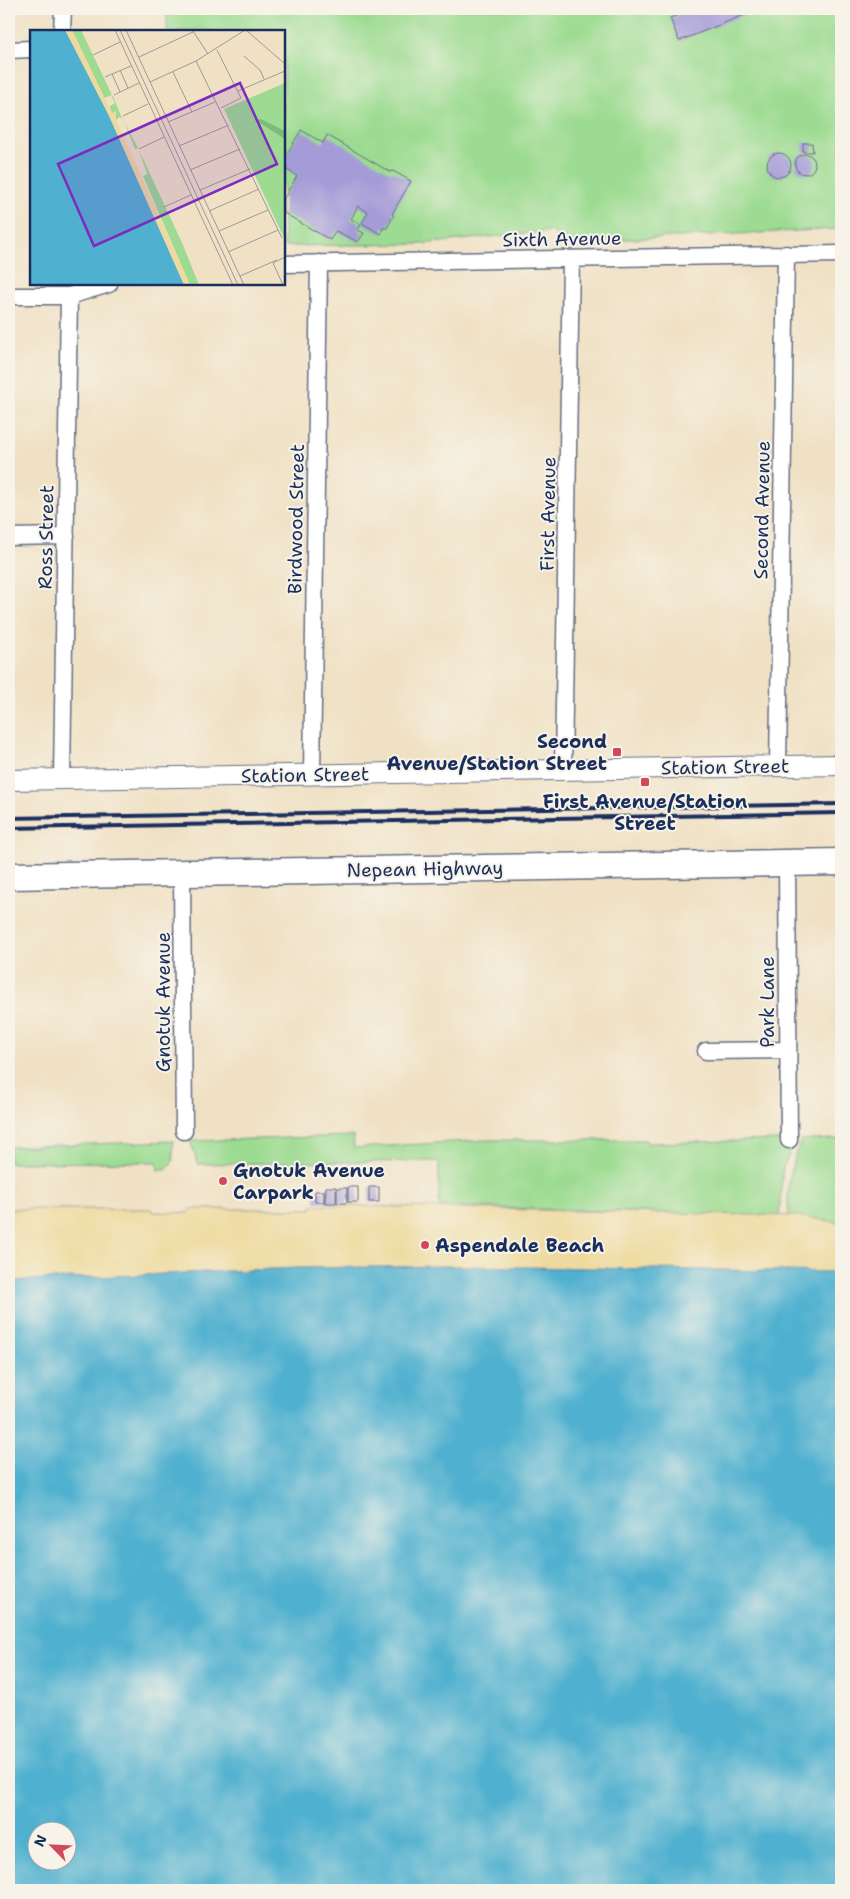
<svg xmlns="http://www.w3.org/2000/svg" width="850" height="1899" font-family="'Shantell Sans',sans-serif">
<rect width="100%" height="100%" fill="#f7f3e8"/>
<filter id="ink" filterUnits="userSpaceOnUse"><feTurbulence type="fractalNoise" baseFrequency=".02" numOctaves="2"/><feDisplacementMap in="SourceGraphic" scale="10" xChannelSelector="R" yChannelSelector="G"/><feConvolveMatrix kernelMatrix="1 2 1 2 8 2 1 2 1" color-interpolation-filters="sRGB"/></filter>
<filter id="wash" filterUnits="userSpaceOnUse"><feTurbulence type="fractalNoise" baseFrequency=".0096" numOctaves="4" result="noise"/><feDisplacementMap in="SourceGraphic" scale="20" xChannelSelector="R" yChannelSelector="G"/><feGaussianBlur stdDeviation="1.12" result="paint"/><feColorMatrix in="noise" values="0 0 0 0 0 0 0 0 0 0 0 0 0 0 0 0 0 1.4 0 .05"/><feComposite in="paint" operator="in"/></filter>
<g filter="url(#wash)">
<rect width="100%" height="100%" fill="#f0e1c4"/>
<!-- green -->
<path fill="#9cdb91" stroke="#5c8578" d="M167 9H841V229L569 242 550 231 421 244 284 246V31H167Z
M353 1136 354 1148 486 1140H646L647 1143 784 1140 794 1144 783 1167 779 1216 439 1206V1161L198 1164 190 1141Z
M841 1139V1223L789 1216C786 1188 790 1166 801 1140Z
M173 1141V1161L166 1170H158L157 1162 9 1163V1147Z"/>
<!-- sand -->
<path fill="#eeda9e" stroke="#84847e" d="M312 1205 798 1216 841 1223V1272L452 1266 297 1268 9 1281V1209H152L153 1212 189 1213 190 1209H312Z"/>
<!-- water -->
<path fill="#50b0cf" stroke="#367096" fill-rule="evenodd" d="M452 1266 841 1272V1890H9V1281L297 1268ZM38 1832H68V1862H38Z"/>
<g id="blocks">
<!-- building -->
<path fill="#a59cd7" d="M694 9H759L679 41 670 18Z
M301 130 323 143 327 135 390 172 393 171 411 181 392 214 394 215 387 228H383L381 234 362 223 368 212 358 206 351 219 361 224 358 230 364 233 358 242 336 231 330 240 284 213V198L297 176 284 168V159Z
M803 143H812L813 152H803Z
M767 165a12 12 0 1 1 24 0a12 12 0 1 1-24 0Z
M795 164a10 10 0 1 1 20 0a10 10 0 1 1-20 0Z
M326 1187H336V1203H325Z
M348 1187H358V1202H348Z
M369 1187H379V1202H369Z
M337 1188H347V1203H337Z
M315 1191H324V1202H315Z"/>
</g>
</g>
<g filter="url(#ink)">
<use href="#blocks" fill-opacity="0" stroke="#666d82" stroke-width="1"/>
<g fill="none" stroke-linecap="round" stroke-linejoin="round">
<!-- minor casing -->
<g stroke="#666d82" stroke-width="19">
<path id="minor" d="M62 31 63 9
M9 50 31 49
M284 264 841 254
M9 296H69L109 284
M9 537 66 536
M778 766 786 254
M563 770 571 259
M312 774 319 263
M62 779 69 296
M787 863 789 1140
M182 873 184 1131
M706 1051 787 1050"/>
</g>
<!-- tertiary casing -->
<g stroke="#666d82" stroke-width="22">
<path id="tertiary" d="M9 780 841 765"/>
</g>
<!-- trunk casing -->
<g stroke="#666d82" stroke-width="29">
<path id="trunk" d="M9 876 841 862"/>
</g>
<!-- minor -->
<use href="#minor" stroke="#fff" stroke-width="16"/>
<!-- tertiary -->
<use href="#tertiary" stroke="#fff" stroke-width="20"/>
<!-- trunk -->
<use href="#trunk" stroke="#fff" stroke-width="26"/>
<!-- rail -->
<path stroke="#1b2f5e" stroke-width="4" d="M9 818 841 804
M9 828 841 813"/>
</g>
</g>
<!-- markers -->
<g fill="#d1495b" stroke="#f7f3e8" stroke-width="2">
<rect x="612" y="747" width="10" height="10" rx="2.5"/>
<rect x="640" y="777" width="10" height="10" rx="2.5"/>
<circle cx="223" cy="1181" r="5"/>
<circle cx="425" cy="1245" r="5"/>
</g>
<g text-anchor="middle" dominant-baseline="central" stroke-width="4" stroke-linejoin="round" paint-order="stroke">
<!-- street labels -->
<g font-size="19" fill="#1b2f5e" stroke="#f7f3e8">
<text transform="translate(562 239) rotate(-1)">Sixth Avenue</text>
<text transform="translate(762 510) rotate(-89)">Second Avenue</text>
<text transform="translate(548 514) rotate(-89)">First Avenue</text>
<text transform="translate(296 519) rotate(-89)">Birdwood Street</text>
<text transform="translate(46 537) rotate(-89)">Ross Street</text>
<text transform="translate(725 767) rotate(-1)">Station Street</text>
<text transform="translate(305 775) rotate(-1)">Station Street</text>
<text transform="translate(425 869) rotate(-1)">Nepean Highway</text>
<text transform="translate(163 1002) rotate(-90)">Gnotuk Avenue</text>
<text transform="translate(767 1002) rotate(-90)">Park Lane</text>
</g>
<!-- poi labels -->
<g font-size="19" font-weight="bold" fill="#1b2f5e" stroke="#f7f3e8" text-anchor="start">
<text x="607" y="741" text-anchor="end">Second<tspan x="607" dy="22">Avenue/Station Street</tspan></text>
<text x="645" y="801" text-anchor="middle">First Avenue/Station<tspan x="645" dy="22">Street</tspan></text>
<text x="233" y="1170">Gnotuk Avenue<tspan x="233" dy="22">Carpark</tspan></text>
<text x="435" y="1245">Aspendale Beach</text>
</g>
</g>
<!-- overview -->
<g transform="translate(30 30)">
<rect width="255" height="255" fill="#f0e1c4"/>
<path d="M42 0H51L82 65 74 68ZM255 53V210L194 79ZM83 66 91 86 108 118 105 119 93 89 89 87 86 90V81L83 84 81 81 80 76 85 73 82 67 80 68ZM109 120 153 215 169 255H160L113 146 117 144Z" fill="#9cdb91"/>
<path d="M231 89 255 101V109L225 90Z" fill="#7dbb7b"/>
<path d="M35 0H42L82 83 86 81V90L160 255H154L79 86Z" fill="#eeda9e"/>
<path d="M0 0H35L79 86 154 255H0Z" fill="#50b0cf"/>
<path fill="none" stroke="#9b9a9b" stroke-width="1" d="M85 0 203 255M90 0 208 255M96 0 214 255M216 0 255 34M163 1 178 24M187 20 211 68 191 78M63 25 90 12M214 26 230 40 234 49M109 27 163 2M166 31 252 208M90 40 98 58M143 42 162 82M82 44 90 62M75 47 101 36M120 52 166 31 215 0M208 61 255 41M84 65 109 53M93 86 118 74M138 92 185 72M149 116 199 95M109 119 134 107M160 140 210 119M170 160 220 139M134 177 161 165M179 181 229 159M189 201 238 180M198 222 248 200M210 246 247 230M253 255 243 233 255 227"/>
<path fill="#7b2cbf" fill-opacity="0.15" stroke="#7b2cbf" stroke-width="2.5" d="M210 53 247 134 64 216 28 134Z"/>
<rect width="255" height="255" fill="none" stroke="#1b2f5e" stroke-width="2.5"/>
</g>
<!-- margin -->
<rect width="850" height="1899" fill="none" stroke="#f7f3e8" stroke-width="30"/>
<!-- north arrow -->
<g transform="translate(52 1846) rotate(294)"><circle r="24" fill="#f7f3e8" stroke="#9fa5b1"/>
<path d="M0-4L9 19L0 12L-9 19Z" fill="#d1495b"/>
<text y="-8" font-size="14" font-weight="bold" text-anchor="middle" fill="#1b2f5e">N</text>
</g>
</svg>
